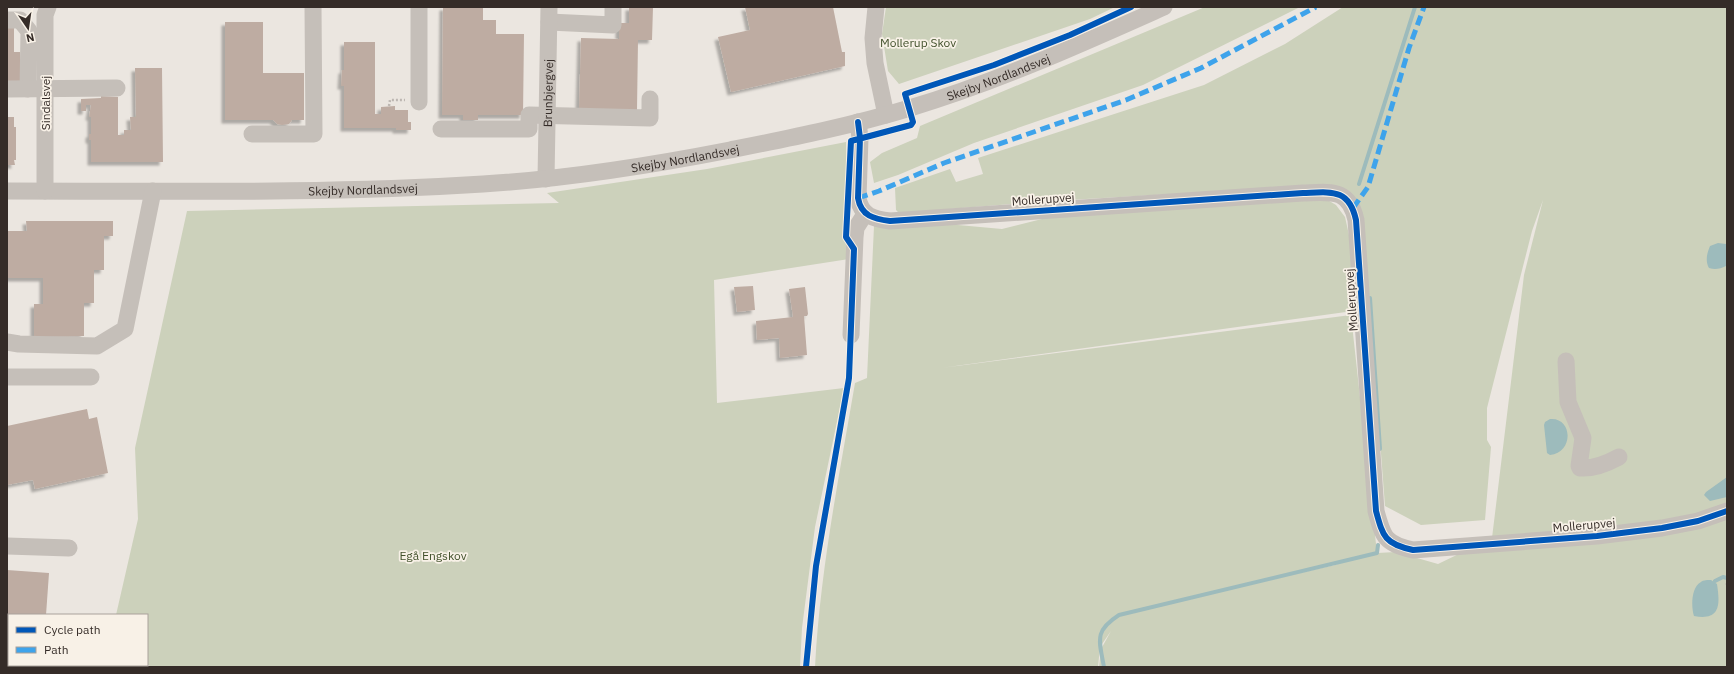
<svg xmlns="http://www.w3.org/2000/svg" width="1734" height="674" font-family="'IBM Plex Sans',sans-serif">
<defs>
<filter id="shadow"><feDropShadow dx="-3.5" dy="3.5" stdDeviation="1" flood-color="#0004"/></filter>
</defs>
<rect width="100%" height="100%" fill="#ebe6e0"/>
<!-- green -->
<path fill="#ccd1bb" fill-rule="evenodd" d="M886 7H1115L1090 19 899 84 888 71 882 34Z
M1205 7H1300L1143 85 974 143 898 175 874 183 870 162 882 153 917 138 920 126Z
M1343 7H1727V667H1099L1101 649 1111 631 1100 647 1098 667H815C820 571 839 477 855 383L867 378 874 226 947 224 1002 229 1054 216 1326 199 1336 205 1345 217 1351 244 1355 309 1353 311 941 368 1351 315 1377 553 1396 552 1438 564 1492 538 1524 275 1543 200 1532 231 1487 408V440L1491 447 1485 520 1421 525 1385 506 1365 242 1329 185 1051 201 899 213 896 210 895 188 950 169 956 182 983 174 978 158 1204 85 1285 44ZM1354 558 1335 565 1212 593Z
M846 142 849 259 714 280 717 403 844 388 815 527 802 628 800 667H151L147 664V615H116L138 519 135 448 187 211 559 203 547 193 707 169Z"/>
<!-- water -->
<path fill="#9dbbbc" d="M1718 243 1726 244V266C1720 269 1715 270 1709 268 1705 261 1707 253 1710 246Z
M1550 419C1573 417 1574 453 1550 455L1547 453 1544 425 1545 422Z
M1727 477V497L1710 501 1704 495 1706 492Z
M1711 580 1717 584C1720 604 1721 621 1694 616 1691 607 1691 587 1701 582 1703 580 1708 580 1711 580Z"/>
<g fill="none" stroke-linecap="round" stroke-linejoin="round">
<!-- stream -->
<path stroke="#9dbbbc" stroke-width="4" d="M1359 184 1415 7
M1370 298 1380 449
M1715 581 1723 577 1727 578
M1104 667C1099 640 1094 631 1119 615L1377 553 1378 545"/>
</g>
<!-- building -->
<path fill="#beaca2" filter="url(#shadow)" d="M443 7 483 8V20H496V34H524L523 115H478V120H463V115H442Z
M629 7H653L652 40H638L637 110 579 109 581 38 619 39V23H629Z
M745 7H833L842 52H845V66L731 92 718 37 750 30Z
M225 22H263V73H304V120H292L289 124 282 125 277 124 273 120H225Z
M7 24H14V52H20V82H7Z
M344 42H375V114H381V107L395 106V110H408V122H411V130H396V128H344V86H341L342 70H344Z
M135 68H162L163 162H91V140H89V134H91V117H89L91 105H86V111H81V99L101 98V96L118 97V135H124V130H131L130 117H136Z
M7 117H14V127H16V160H14L15 165H7Z
M26 221H113V236H104V270H94V303H84V336L34 337V304H43V278H7V231H27Z
M753 286 755 310 737 312 734 287Z
M805 287 808 314 807 316H804L807 355 780 358 779 338 757 340 756 321 793 317 789 289Z
M87 409 89 419 97 417 108 473 35 489 33 480 7 485V426Z
M7 570 49 573 46 615H9V618H7Z
M120 665H130L131 666 118 667Z"/>
<g fill="none" stroke-linecap="round" stroke-linejoin="round">
<!-- path -->
<path stroke="#bdb7b2" stroke-width="2.5" stroke-dasharray="2 2" stroke-linecap="butt" d="M389 106 390 100H405
M1726 585 1727 584"/>
<!-- minor -->
<g stroke="#c5bfb9" stroke-width="17">
<path d="M419 7V102"/>
<path d="M876 7 873 38 875 63 886 115"/>
<path d="M7 20H20L29 31 28 89"/>
<path d="M549 22 613 25V7"/>
<path d="M7 89 117 88"/>
<path d="M858 122 860 138 858 198C861 216 874 219 890 221L1303 193C1331 192 1349 188 1356 220L1376 511C1383 537 1385 544 1413 550L1597 536 1662 528 1698 521 1727 511"/>
<path d="M441 129H529V115L650 118V99"/>
<path d="M252 134H314L313 7"/>
<path id="s1" d="M546 179 549 7"/>
<path id="s2" d="M7 191C166 191 325 194 483 184 566 179 648 166 730 150 790 138 851 126 910 108 997 82 1081 44 1164 7"/>
<path d="M45 191V15L48 7"/>
<path d="M851 335 855 237 856 228 865 214"/>
<path d="M7 342 19 344 97 346 125 329 153 191"/>
<path d="M1566 361 1568 402 1583 438 1579 466 1580 468C1593 469 1608 463 1619 457"/>
<path d="M7 377H91"/>
<path d="M7 546 69 548"/>
</g>
<!-- quiet -->
<path stroke="#3ea3eb" stroke-width="5" stroke-dasharray="10 5" stroke-linecap="butt" d="M858 198 879 191 944 163 1126 100 1201 68 1316 7
M1353 208 1368 187 1409 48 1424 7"/>
<!-- cycleway casing -->
<g stroke="#f8f1e7" stroke-width="8">
<path id="cycleway" d="M858 122 860 138 858 198C861 216 874 219 890 221L1303 193C1331 192 1349 188 1356 220L1376 511C1383 537 1385 544 1413 550L1597 536 1662 528 1698 521 1727 511
M806 667 816 566 849 378 854 249 846 237 851 141 911 125 913 122 905 94 994 65 1070 35 1131 7"/>
</g>
<!-- cycleway -->
<use href="#cycleway" stroke="#0057b8" stroke-width="6"/>
</g>
<g text-anchor="middle" dominant-baseline="central" stroke-width="3.5" stroke-linejoin="round" paint-order="stroke">
<!-- park labels -->
<g font-size="12" fill="#43522d" stroke="#f8f1e7">
<text x="918" y="42">Mollerup Skov</text>
<text x="433" y="555">Egå Engskov</text>
</g>
<!-- street labels -->
<g font-size="12" fill="#352c28" stroke="#f8f1e7">
<text stroke="none"><textPath href="#s2" startOffset="1004">Skejby Nordlandsvej</textPath></text>
<text stroke="none"><textPath href="#s1" startOffset="86">Brunbjergvej</textPath></text>
<text transform="translate(45 103) rotate(-90)">Sindalsvej</text>
<text stroke="none"><textPath href="#s2" startOffset="680">Skejby Nordlandsvej</textPath></text>
<text stroke="none"><textPath href="#s2" startOffset="356">Skejby Nordlandsvej</textPath></text>
<text transform="translate(1043 199) rotate(-4)">Mollerupvej</text>
<text transform="translate(1351 300) rotate(-94)">Mollerupvej</text>
<text transform="translate(1584 525) rotate(-5)">Mollerupvej</text>
</g>
</g>
<!-- border -->
<rect width="1734" height="674" fill="none" stroke="#352c28" stroke-width="16"/>
<!-- legend -->
<rect x="8" y="614" width="140" height="52" fill="#f8f1e7" stroke="#aaa29b"/>
<rect x="16" y="627" width="20" height="6" fill="#0057b8" stroke="#aaa29b"/>
<text x="44" y="634" font-size="12" fill="#352c28">Cycle path</text>
<rect x="16" y="647" width="20" height="6" fill="#3ea3eb" stroke="#aaa29b"/>
<text x="44" y="654" font-size="12" fill="#352c28">Path</text>
<!-- north arrow -->
<g transform="translate(28 28) rotate(167)" stroke="#f8f1e7" stroke-width="3" paint-order="stroke">
<path d="M0-3L7 15L0 10L-7 15Z" fill="#352c28"/>
<text y="-6" font-size="11" font-weight="bold" text-anchor="middle" fill="#352c28">N</text>
</g>
</svg>
